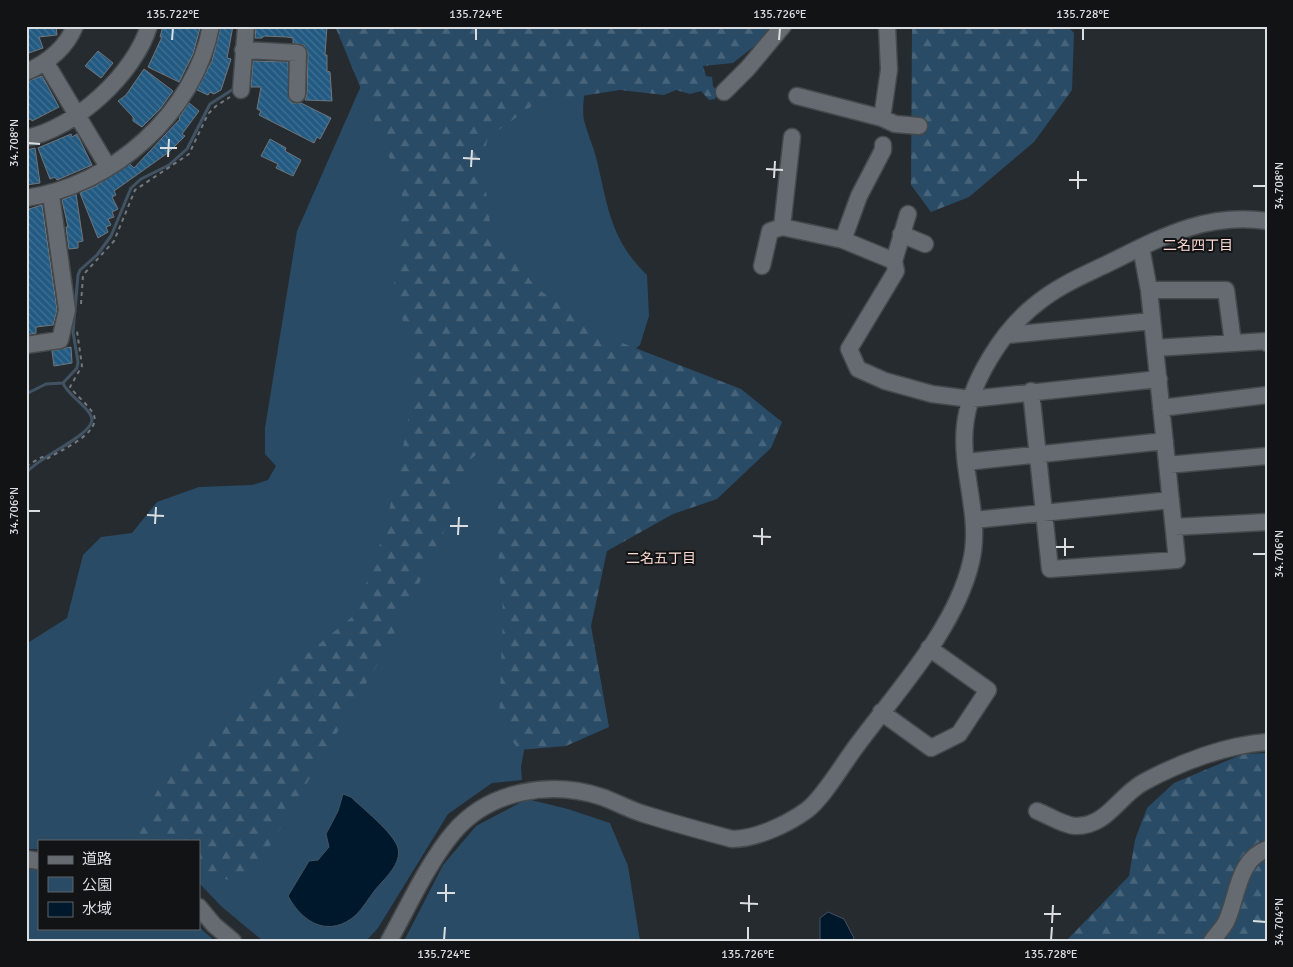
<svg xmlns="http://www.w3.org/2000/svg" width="1293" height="967" font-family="Signika,'Noto Sans JP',sans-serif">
<defs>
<pattern id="forest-firs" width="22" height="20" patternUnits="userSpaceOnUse" patternTransform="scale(1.25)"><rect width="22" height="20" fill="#294b65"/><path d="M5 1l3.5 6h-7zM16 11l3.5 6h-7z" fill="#47647b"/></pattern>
<pattern id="building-back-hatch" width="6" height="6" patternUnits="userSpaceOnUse" patternTransform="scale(1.25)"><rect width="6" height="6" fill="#225a82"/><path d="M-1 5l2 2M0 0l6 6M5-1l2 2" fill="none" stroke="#427193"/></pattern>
</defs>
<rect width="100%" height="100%" fill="#262b30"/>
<!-- green -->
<path fill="#294b65" d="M379 45 589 63C587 79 581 106 584 120 587 133 593 145 596 157 608 205 609 238 647 275L649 316 640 345 620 361 527 734 521 767 522 780 492 783 448 814 378 928 366 941H263L222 907 199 883V841H39V849H26V644L67 618 83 555 101 537 132 533 157 502 199 487 252 485 268 480 276 466 265 454V428L297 231Z
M527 799 568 809 610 823 628 866 640 941H404L443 865 476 826Z
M26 868 39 870V928L199 927 215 941H26Z"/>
<!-- forest -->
<path fill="url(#forest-firs)" d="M335 26H776L766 37 733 63 703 66 706 76 712 77 713 86 717 91 715 99 709 100 701 91 690 94 676 90 664 95 620 90 536 103 488 138 482 159 490 223 535 287 607 337 741 389 782 422 771 448 717 499 673 514 607 551 591 626 609 727 566 746 519 750 499 723 503 612 499 570 497 475 482 449 466 464 442 537 386 650 246 886 199 870V841H130L172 764 352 617 375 562 389 511 407 429 414 357 393 288 399 262 402 188Z
M912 26H1067L1074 33 1072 90 1034 142 969 197 931 212 911 185Z
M1267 753V941H1066L1129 876 1135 840 1147 808 1174 783 1243 754Z"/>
<!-- water -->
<path fill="#00182c" stroke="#415362" d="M343 794 351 797C362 808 394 833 398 848 402 864 384 879 375 890 369 898 363 908 356 915 330 938 303 924 288 896L309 861 318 860 329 847 326 834 338 811Z
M828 912 844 919 854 938 851 941H820V918Z"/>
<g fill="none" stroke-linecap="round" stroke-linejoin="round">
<!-- stream -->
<path stroke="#415362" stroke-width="3" d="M26 394 46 384 63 383 77 368 78 362 73 332 78 275 80 270 97 255 111 236 131 188 141 179 169 165 187 149 210 104 235 88
M26 473C38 457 91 436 92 420 92 409 67 395 63 383"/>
</g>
<!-- building -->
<path fill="url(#building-back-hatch)" stroke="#70767b" d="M26 26H56L57 35 39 37 43 48 26 54Z
M163 26 200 28 193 54 179 82 148 67 162 37H160Z
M221 26H233L227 58 231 59 221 90 214 94 210 92 208 95 197 90 212 61Z
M256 26H327L325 55H327V71L330 72 332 101 305 100 307 94 308 53 304 45 293 43V38L287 37 264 36 262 38H255Z
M98 51 113 63 101 78 85 66Z
M253 61 288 62 289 99 292 103H301L331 118 320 139 317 137 314 143 259 115 261 111 257 109 261 87H251Z
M144 69 173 91 160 109 142 127 133 121V117L118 101 126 95Z
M42 76 59 107 32 121 31 119 26 120V82Z
M189 103 199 111 182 134 185 136 169 152 114 191 116 195 112 197 118 209 112 212 114 217 108 219 111 225 106 227 108 232 98 238 80 193 94 187 130 164 134 168 180 119 179 118Z
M71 134 72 137 77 134 92 165 57 180 55 177 50 179 38 148Z
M270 139 286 148 285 151 301 160 293 176 276 168 278 164 261 156Z
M35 148 40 183 26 185V150Z
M76 194 83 241 78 242V248L69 249 66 227H68L62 200Z
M42 205 57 310 53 325 36 327V333L26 335V210Z
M71 347 72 363 54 366 52 351Z"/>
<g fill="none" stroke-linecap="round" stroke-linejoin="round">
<!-- minor casing -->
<g stroke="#44494c" stroke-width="19">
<path id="minor" d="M243 50 298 53 297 94
M46 63 108 167
M26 72C47 63 66 48 75 26
M241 90 246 26
M724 92 748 68 783 26
M797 96 882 118 895 124 919 126
M882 118 889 70 887 26
M792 137 782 227 843 240 894 261 908 214
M26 138C75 129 135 73 149 26
M26 198C112 186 195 113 211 26
M901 234 925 244
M843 240 859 196 883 150V145
M894 261 896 271 849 349 858 369 885 381 932 394 971 399 1159 379
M762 266 770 231 782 227
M1149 290H1226L1233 343
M1008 335 1152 321
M26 345 60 340 67 310 51 195
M1155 348 1267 341V343
M1031 391 1050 569 1177 560 1149 290 1141 247
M1161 408 1267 395
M966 462 1165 441
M1167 465 1267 456
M974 520 1171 500
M1174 527 1267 522
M881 712 931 748 959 734 988 690 929 648
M1037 811C1048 815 1065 826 1076 826 1108 826 1119 795 1144 782 1181 762 1226 745 1267 742
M26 859 39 861
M199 907 214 925 233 941
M389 941C408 907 428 863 453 833 489 790 551 780 602 797 616 802 630 810 644 814 673 823 702 831 732 839 756 839 788 824 807 810 823 798 843 764 855 748 895 693 955 630 971 562 982 517 960 471 965 426 969 384 1002 331 1035 305 1056 287 1082 276 1107 264 1160 238 1205 212 1267 221
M1212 941C1216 935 1223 928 1226 922 1238 897 1237 860 1267 849"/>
</g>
<!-- path -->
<path stroke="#73787c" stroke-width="2" stroke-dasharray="4 4" stroke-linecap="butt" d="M81 304 83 275 114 241 135 190 189 154 208 114 216 106 230 97
M26 466 42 457 47 459C58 451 104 433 93 413 87 404 77 396 70 387L82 366 77 331"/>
<!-- minor -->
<use href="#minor" stroke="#656b70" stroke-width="16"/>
</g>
<!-- ticks -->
<path fill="none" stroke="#dadee1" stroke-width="2" d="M172 40 173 28M476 40V28M779 40 780 28M1083 40V28M28 143 40 144M160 148H177M168 157 169 139M463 158 480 159M471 167 472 150M766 169 783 170M774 178 775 161M1069 180H1087M1253 186H1266M1078 189V171M28 511H40M147 515 164 516M155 524 156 507M450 526H468M458 535 459 517M753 536 771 537M762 545V528M1056 547H1074M1253 554H1266M1065 556V538M437 893H455M446 902V884M740 903 758 904M749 912V895M1044 914H1061M1253 921 1266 922M1052 923 1053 905M444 940 445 927M748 940V927M1051 940 1052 927"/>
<g text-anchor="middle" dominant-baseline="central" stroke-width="4" stroke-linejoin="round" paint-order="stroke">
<!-- neighbourhood labels -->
<g font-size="14" fill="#fcd9d1" stroke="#111315">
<text x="1198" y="245">二名四丁目</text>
<text x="661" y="558">二名五丁目</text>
</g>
</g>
<!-- border -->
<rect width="1293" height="967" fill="none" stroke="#111315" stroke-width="55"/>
<!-- legend -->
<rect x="38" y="840" width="162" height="90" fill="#111315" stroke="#616467"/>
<rect x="48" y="856" width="25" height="8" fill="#656b70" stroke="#616467"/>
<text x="82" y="864" font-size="15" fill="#dadee1">道路</text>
<rect x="48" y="877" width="25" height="15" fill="#294b65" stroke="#616467"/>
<text x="82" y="890" font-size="15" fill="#dadee1">公園</text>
<rect x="48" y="902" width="25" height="15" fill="#00182c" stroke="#616467"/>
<text x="82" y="914" font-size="15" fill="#dadee1">水域</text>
<rect x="28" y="28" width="1238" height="912" fill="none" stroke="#dadee1" stroke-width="2"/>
<g font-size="12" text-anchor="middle" fill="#dadee1">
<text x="173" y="18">135.722°E</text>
<text x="476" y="18">135.724°E</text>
<text x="780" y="18">135.726°E</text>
<text x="1083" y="18">135.728°E</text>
<text transform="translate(14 143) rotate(-90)" y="4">34.708°N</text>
<text transform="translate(1279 186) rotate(-90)" y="4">34.708°N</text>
<text transform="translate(14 511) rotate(-90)" y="4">34.706°N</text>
<text transform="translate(1279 554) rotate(-90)" y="4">34.706°N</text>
<text transform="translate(1279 922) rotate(-90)" y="4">34.704°N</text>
<text x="444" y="958">135.724°E</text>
<text x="748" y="958">135.726°E</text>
<text x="1051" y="958">135.728°E</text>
</g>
</svg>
